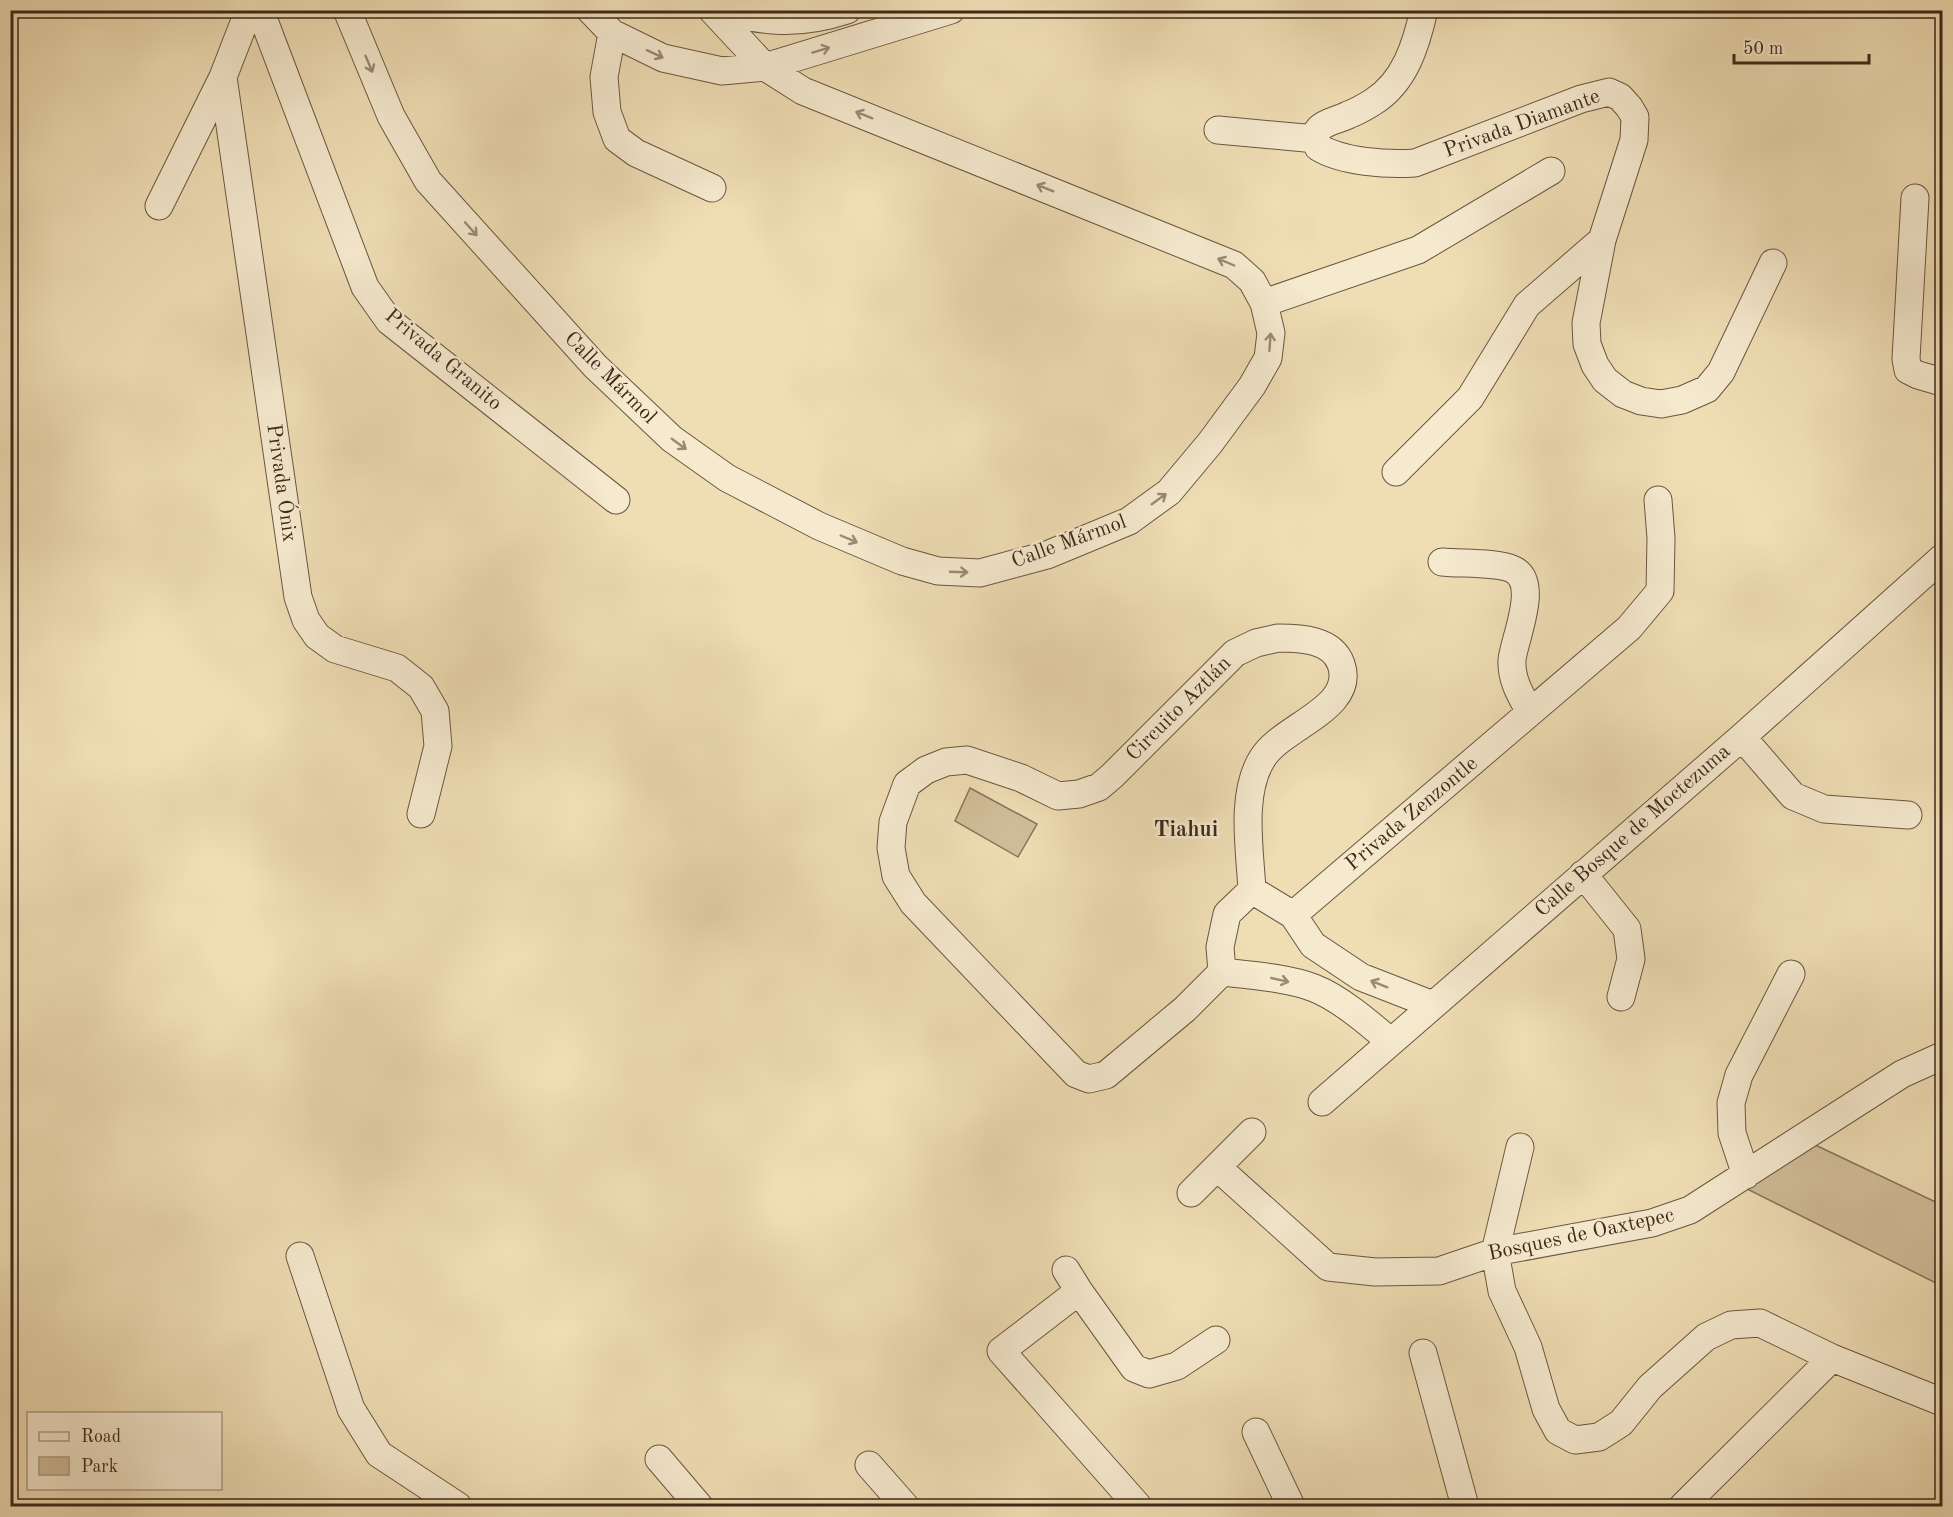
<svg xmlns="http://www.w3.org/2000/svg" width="1953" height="1517" font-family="'Old Standard TT',serif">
<rect width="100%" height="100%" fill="#efddb4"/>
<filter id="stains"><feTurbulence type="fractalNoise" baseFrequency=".00333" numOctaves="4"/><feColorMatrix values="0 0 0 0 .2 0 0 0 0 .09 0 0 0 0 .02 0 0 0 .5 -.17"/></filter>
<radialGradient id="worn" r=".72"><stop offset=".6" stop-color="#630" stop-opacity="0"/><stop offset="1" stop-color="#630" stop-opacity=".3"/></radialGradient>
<!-- green -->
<path fill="#d1be9a" stroke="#88745a" stroke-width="1.5" d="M970 788 1037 824 1018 857 955 821Z
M1811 1143 1942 1205V1286L1741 1186Z"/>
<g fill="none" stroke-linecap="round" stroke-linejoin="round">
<!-- minor casing -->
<g stroke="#6a5640" stroke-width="29">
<path id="minor" d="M260 10 365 287 389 321 616 500
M347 10 391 116 428 181 595 366 672 439 727 478 819 526 902 561 938 571 980 573 1047 555 1129 521 1169 492 1210 443 1252 386 1268 358 1271 333 1264 303 1252 281 1234 265 803 91 765 67 712 10
M590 10 612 33 663 58 722 71 765 67 951 10
M713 10C766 21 795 27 847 10
M1424 10C1416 45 1405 82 1373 102 1365 107 1356 112 1348 115 1332 123 1309 123 1318 147 1342 162 1388 165 1415 163L1581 99 1609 92 1620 97 1629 107 1635 117 1634 140 1602 240 1586 323 1587 344 1595 365 1605 380 1623 394 1641 401 1661 404 1682 400 1707 389 1721 372 1773 263
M612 33 604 77 607 112 617 139 636 153 712 188
M223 77 298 597 306 620 317 636 335 649 397 668 421 687 435 711 438 746 421 814
M1218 130 1316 139
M1915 198 1906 359 1908 370 1918 375 1942 382
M159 206 223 77 249 10
M1264 303 1418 250 1551 171
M1396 472 1470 398 1527 305 1602 240
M1442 562C1461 564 1496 562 1512 569 1541 581 1514 639 1512 660 1511 680 1521 696 1530 712
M1278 638C1300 638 1332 639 1341 664 1357 709 1281 726 1262 759 1240 794 1250 851 1252 890L1227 914 1220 947 1222 972 1185 1009 1106 1075 1089 1079 1076 1074 913 903 896 876 891 848 893 822 907 784 926 770 946 762 967 760 1021 778 1058 796 1079 794 1099 787 1112 776 1235 653 1256 643Z
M1742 737 1793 796 1824 809 1908 815
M1583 874 1627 929 1631 959 1621 997
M1252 890 1293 915 1313 945 1361 977 1433 1005
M1293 915 1629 628 1660 591 1661 538 1658 500
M1222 972C1249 975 1289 978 1314 988 1340 998 1370 1024 1391 1042
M1322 1102 1742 737 1942 558
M1520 1147 1495 1252 1502 1291 1528 1347 1546 1409 1558 1431 1575 1440 1599 1437 1621 1423 1650 1387 1706 1337 1731 1325 1760 1323 1832 1358 1942 1402
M1217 1167 1328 1267 1375 1272 1439 1271 1495 1252 1652 1223 1690 1210 1902 1074 1942 1056
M1746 1175 1732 1133 1731 1103 1739 1075 1791 974
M1191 1193 1252 1132
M300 1256 351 1409 379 1454 458 1506
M1066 1270 1079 1291 1134 1368 1149 1374 1177 1366 1216 1340
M1079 1291 1001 1351 1138 1506
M1423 1353 1465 1506
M1256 1432 1291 1506
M659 1459 699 1506
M869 1465 905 1506
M1683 1506 1832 1358"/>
</g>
<!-- minor -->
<use href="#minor" stroke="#f5e9ce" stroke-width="27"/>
</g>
<!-- one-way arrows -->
<defs><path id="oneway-shaft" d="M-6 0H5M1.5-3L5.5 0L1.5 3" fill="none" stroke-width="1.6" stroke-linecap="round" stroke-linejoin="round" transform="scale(1.5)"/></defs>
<g stroke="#9a8974">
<use href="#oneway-shaft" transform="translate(821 50) rotate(-17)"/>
<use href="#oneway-shaft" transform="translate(655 54) rotate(25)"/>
<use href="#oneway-shaft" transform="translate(369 64) rotate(67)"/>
<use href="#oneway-shaft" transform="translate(864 115) rotate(-158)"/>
<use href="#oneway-shaft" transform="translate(1045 188) rotate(-158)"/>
<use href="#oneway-shaft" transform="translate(471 229) rotate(48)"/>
<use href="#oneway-shaft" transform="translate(1226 262) rotate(-157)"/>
<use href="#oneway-shaft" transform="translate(1270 342) rotate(-86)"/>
<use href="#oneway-shaft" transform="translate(679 444) rotate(36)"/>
<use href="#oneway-shaft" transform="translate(1159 499) rotate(-36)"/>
<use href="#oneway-shaft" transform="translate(849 539) rotate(23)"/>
<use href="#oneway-shaft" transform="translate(959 572) rotate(2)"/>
<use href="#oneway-shaft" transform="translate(1280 980) rotate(13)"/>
<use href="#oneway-shaft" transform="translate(1379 984) rotate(-158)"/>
</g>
<g text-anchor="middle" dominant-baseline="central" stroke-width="5" stroke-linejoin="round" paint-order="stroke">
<!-- street labels -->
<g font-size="21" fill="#3e291a" stroke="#f5e9ce">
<text transform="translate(1522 124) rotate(-20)">Privada Diamante</text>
<text transform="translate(443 360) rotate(40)">Privada Granito</text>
<text transform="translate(610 378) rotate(45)">Calle Mármol</text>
<text transform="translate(281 483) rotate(82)">Privada Ónix</text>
<text transform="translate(1069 542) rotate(-20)">Calle Mármol</text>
<text transform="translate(1179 709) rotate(-45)">Circuito Aztlán</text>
<text transform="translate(1412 814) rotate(-40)">Privada Zenzontle</text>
<text transform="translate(1633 831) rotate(-41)">Calle Bosque de Moctezuma</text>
<text transform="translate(1581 1235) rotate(-12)">Bosques de Oaxtepec</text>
</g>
<!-- neighbourhood labels -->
<g font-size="22" font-weight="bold" fill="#3e291a" stroke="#f5e9ce">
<text x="1186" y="830">Tiahui</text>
</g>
</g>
<!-- margin -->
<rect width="1953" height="1517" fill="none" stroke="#efddb4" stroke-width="36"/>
<rect x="12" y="12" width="1929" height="1493" fill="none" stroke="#3e291a" stroke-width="3"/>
<rect x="18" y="18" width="1917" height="1481" fill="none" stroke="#3e291a" stroke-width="1.5"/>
<!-- legend -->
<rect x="27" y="1412" width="195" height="78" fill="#f5e9ce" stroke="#ac9c86" stroke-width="1.5"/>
<rect x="39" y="1432" width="30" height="9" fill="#f5e9ce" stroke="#ac9c86" stroke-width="1.5"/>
<text x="81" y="1442" font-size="18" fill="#3e291a">Road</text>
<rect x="39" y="1457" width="30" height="18" fill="#d1be9a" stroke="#ac9c86" stroke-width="1.5"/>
<text x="81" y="1472" font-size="18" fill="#3e291a">Park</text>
<!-- scale -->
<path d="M1734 54v9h135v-9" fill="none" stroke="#3e291a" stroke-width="3"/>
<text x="1743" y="54" font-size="18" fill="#3e291a" stroke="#f5e9ce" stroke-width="4.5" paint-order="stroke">50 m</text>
<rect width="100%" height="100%" filter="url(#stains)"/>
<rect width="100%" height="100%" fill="url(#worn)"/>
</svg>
